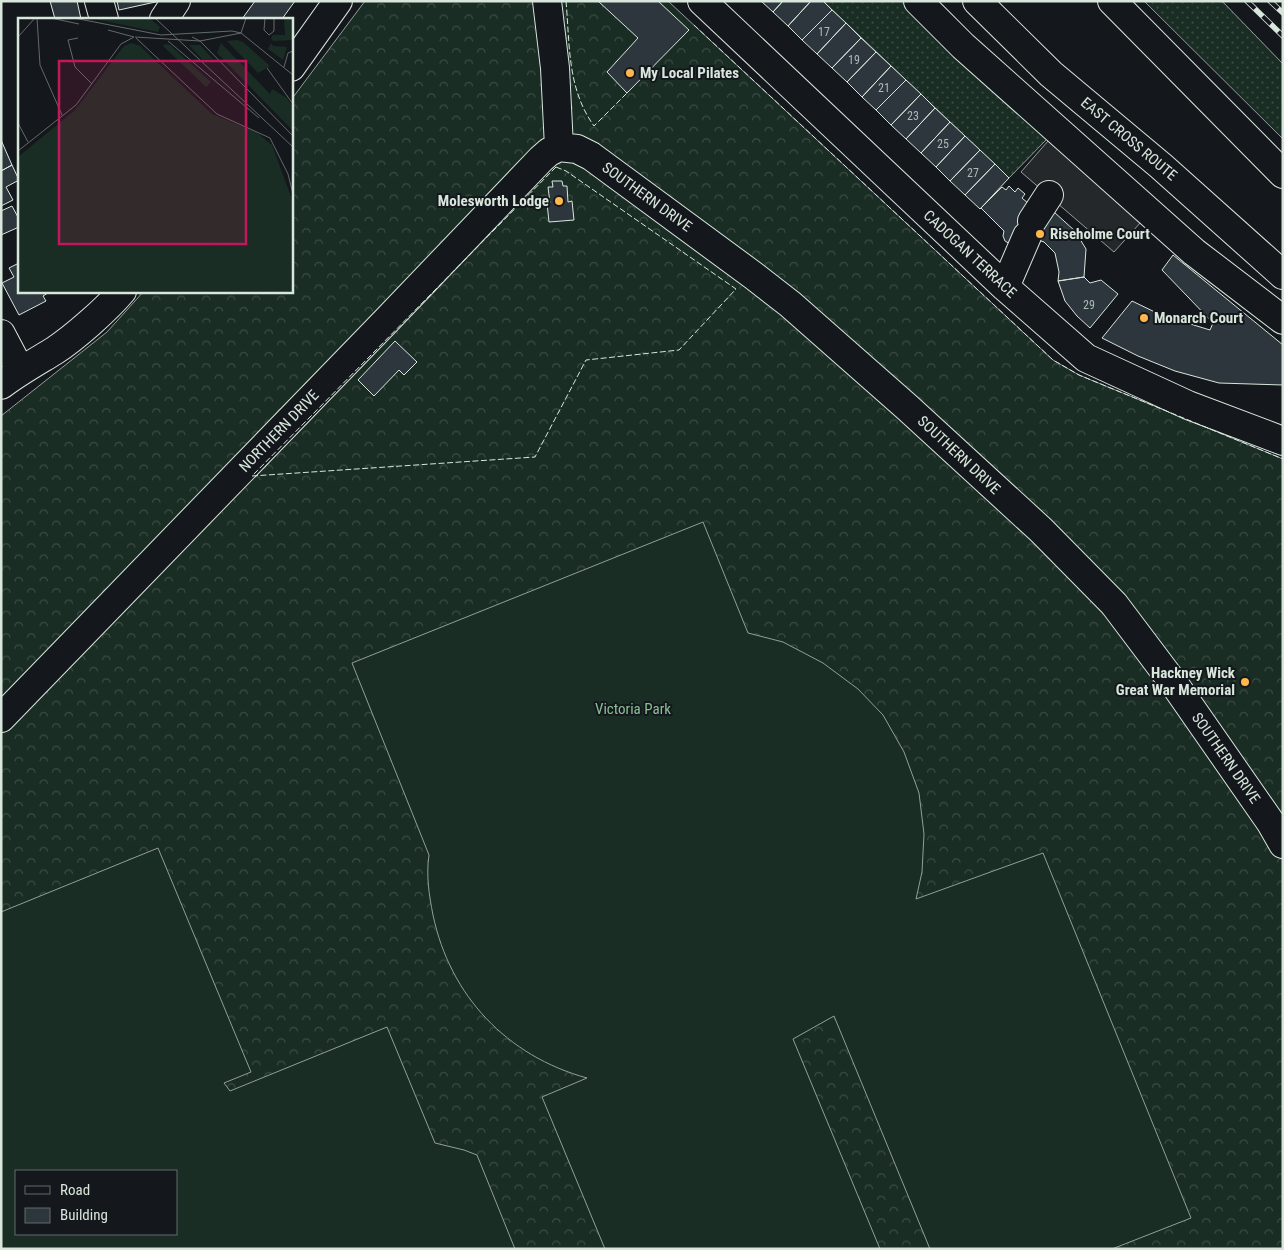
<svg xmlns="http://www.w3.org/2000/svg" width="1284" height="1250" font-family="'Roboto Condensed',sans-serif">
<defs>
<pattern id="grass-dots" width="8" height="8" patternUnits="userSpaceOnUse" patternTransform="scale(1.25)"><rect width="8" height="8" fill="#1a2d24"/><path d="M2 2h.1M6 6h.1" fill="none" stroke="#3b4b43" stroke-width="1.8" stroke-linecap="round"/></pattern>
<pattern id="forest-crowns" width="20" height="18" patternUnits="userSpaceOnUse" patternTransform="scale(1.25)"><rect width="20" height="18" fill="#1a2d24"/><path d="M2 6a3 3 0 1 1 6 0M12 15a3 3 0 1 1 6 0" fill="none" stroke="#3b4b43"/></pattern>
</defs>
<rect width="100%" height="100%" fill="#14181c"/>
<!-- grass -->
<path fill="url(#grass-dots)" stroke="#939e99" d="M823 1H905L1047 139 1009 178Z
M1144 1H1222L1283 64V139Z"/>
<!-- forest -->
<path fill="url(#forest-crowns)" stroke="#939e99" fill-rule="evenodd" d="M365 1H668L1053 360 1079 375 1283 459V1249H1V416L107 332 144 291H291V100ZM16 1171H176V1234H16Z"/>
<!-- pitch -->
<path fill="#1a2d24" stroke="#939e99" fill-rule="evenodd" d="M703 522 748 633 783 642 823 663 858 689 883 715 904 752 919 793 924 834 922 872 916 899 1043 853 1191 1218 1112 1249H930L834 1016 793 1039 880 1249H605L542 1097 587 1078C507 1056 450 996 433 915 429 895 426 875 429 855L352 663Z
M158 848 251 1072 224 1083 230 1091 387 1027 435 1143 464 1150 477 1155 515 1249H1V912ZM176 1171V1234H16V1171Z"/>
<!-- parking -->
<path fill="#24282b" stroke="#939e99" d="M1048 141 1141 222 1114 252 1021 172Z"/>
<!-- building -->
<path fill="#2c363c" stroke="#d8e6dc" d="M50 1H77L81 19H55Z
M117 1H160L119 10Z
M255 1H295L282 19H242Z
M598 1H658L689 30 627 93 607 72 638 38Z
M761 1H783L773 12Z
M783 1H811L788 26 773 12Z
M811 1H823L832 10 802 40 788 26Z
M832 10 846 23 817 54 802 40Z
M846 23 861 38 832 68 817 54Z
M861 38 876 52 847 82 832 68Z
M876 52 891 66 862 97 847 82Z
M891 66 906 80 876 110 862 97Z
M906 80 921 94 891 125 876 110Z
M921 94 935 108 906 139 891 125Z
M935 108 950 122 921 153 906 139Z
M950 122 965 136 936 167 921 153Z
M965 136 980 150 950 181 936 167Z
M1 140 12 165 1 171Z
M980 150 995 164 965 195 950 181Z
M995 164 1009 178 980 209 965 195Z
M12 165 19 180 6 187 13 200 1 206V171Z
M552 181H562L563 186H567L568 202 572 201 574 220 549 222 547 203H550L548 187H553Z
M1009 186 1015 192 1018 188 1025 194 1022 198 1029 204 1054 212 1075 231 1086 249 1084 277 1058 281 1059 272 1055 253 1044 242 1027 236 1010 244 1005 241 1003 236 1004 231 981 208 1002 187 1006 190Z
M12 206 19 219V227L1 235V211Z
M1173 255 1283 345V385L1219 383 1175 371 1138 356 1102 338 1132 301 1161 315 1210 330 1213 323 1162 270Z
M19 263V291H51L43 296 46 301 19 315 2 283 14 277 9 268Z
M1084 277 1090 283 1101 280 1118 294 1090 328 1077 316 1065 301 1058 281Z
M395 341 417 362 404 375 399 370 374 396 358 380Z"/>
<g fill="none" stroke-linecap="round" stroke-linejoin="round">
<!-- minor casing -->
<g stroke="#d8e6dc" stroke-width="30">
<path id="minor" d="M99 1 104 19
M547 1 555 68 559 147
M702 1 1005 287 1086 358 1188 405 1283 441
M164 19 176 1
M559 147 577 149 591 156 754 276 790 304 908 408 1041 530 1114 604 1175 685 1271 823 1283 844
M1032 221 1049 195
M1005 287 1027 236
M1 718 387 320 541 159 549 152 559 147"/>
</g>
<!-- major casing -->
<g stroke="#d8e6dc" stroke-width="30">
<path id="major" d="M291 67 338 1
M1 334 20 370
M1 385C18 372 36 362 54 351 74 338 107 309 122 291"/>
</g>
<!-- highway casing -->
<g stroke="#d8e6dc" stroke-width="30">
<path id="highway" d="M918 1 963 46 1194 252 1283 320
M977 1 1051 74 1161 166 1283 275
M1112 1 1283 174"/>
</g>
<!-- minor -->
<use href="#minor" stroke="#14181c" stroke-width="28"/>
<!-- major -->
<use href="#major" stroke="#14181c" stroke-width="28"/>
<!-- highway -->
<use href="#highway" stroke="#14181c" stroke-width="28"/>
<!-- rail casing -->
<g stroke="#d8e6dc" stroke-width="5.5">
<path id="rail" d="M1247 1 1283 36
M1270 1 1283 13"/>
</g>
<!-- rail -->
<use href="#rail" stroke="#14181c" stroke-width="4" stroke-dasharray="11" stroke-linecap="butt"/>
<!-- fence -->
<path stroke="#d8e6dc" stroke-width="1" stroke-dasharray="6 2.5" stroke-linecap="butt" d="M566 1C570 46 567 88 594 126L627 93
M694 25 1053 360 1079 375 1283 459
M556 167 566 171 736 289 679 350 586 360 535 457 252 476Z"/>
</g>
<!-- markers -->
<g fill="#ffb74d" stroke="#14181c" stroke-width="2">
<circle cx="630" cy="73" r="5"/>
<circle cx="559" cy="201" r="5"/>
<circle cx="1040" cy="234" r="5"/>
<circle cx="1144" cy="318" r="5"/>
<circle cx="1245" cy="682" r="5"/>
</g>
<g text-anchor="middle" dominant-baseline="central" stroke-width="4" stroke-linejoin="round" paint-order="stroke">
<!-- number labels -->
<g font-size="12" fill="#adbab4">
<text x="824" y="32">17</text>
<text x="854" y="60">19</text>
<text x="884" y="88">21</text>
<text x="913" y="116">23</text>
<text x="943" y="144">25</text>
<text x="973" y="173">27</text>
<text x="1089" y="305">29</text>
</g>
<!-- poi labels -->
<g font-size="15" font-weight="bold" fill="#d8e6dc" stroke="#14181c" text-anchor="start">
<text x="640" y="73">My Local Pilates</text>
<text x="549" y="201" text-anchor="end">Molesworth Lodge</text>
<text x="1050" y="234">Riseholme Court</text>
<text x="1154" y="318">Monarch Court</text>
<text x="1235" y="673" text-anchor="end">Hackney Wick<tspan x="1235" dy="17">Great War Memorial</tspan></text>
</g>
<!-- street labels -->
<g font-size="15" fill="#d8e6dc" stroke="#14181c">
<text transform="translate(1129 139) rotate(40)">EAST CROSS ROUTE</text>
<text transform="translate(647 197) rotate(36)">SOUTHERN DRIVE</text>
<text transform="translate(970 254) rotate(43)">CADOGAN TERRACE</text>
<text transform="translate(279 431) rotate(-46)">NORTHERN DRIVE</text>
<text transform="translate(959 455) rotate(43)">SOUTHERN DRIVE</text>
<text transform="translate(1226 758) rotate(55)">SOUTHERN DRIVE</text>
</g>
<!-- park labels -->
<g font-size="15" fill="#8ac095" stroke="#14181c">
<text x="633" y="709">Victoria Park</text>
</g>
</g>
<!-- overview -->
<g transform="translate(18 18)">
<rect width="275" height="275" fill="#14181c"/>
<path d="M72 0H131L142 9 140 14ZM266 0H275V22L255 23 253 20 255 17H267ZM219 22 225 24 252 48 240 55 209 23ZM203 25 252 76 254 71 269 80 275 89V113L199 35ZM253 25 255 28 269 29 265 42 250 31ZM147 26 152 27 193 64 188 69 145 28ZM171 27H182L195 41H184Z" fill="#1a2d24"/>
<path d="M113 25 122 28 194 96 238 114 254 127 275 184V275H0V139L57 92 106 28Z" fill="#1a2d24"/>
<path d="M143 120 150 136 166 144 173 153 175 174 193 168 215 221 180 234 162 192 157 195 176 242 142 256 120 203 126 200 115 195 107 185 92 140ZM64 167 77 200 74 202 97 193 104 210 111 212 127 253 111 270 90 275 79 274 67 267 52 270 48 256 59 253 58 248 45 254 31 253 20 247 11 236 10 217 18 202 13 188Z" fill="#1a2d24"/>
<path fill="none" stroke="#626a69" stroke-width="1" d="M19 0 22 47 44 97M33 0 61 6M56 0 143 17 214 13 223 15M137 0 275 129M247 0 246 12 251 17 256 13V0M90 12 116 19M223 15 275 57M223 15 228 0M0 19 17 0M117 19 182 23 223 15M174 19 182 23 275 118M60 20 50 22 57 49 74 66M118 20 199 96 252 120 270 156 275 176M150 23 241 100M266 49 270 35 275 33M249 50 275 86M0 105 10 124M0 133 58 87 103 26 116 19"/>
<path fill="#c2185b" fill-opacity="0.15" stroke="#c2185b" stroke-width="2.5" d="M41 43H228V226H41Z"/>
<rect width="275" height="275" fill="none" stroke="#d8e6dc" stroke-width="2.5"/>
</g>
<!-- border -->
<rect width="1284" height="1250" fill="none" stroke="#d8e6dc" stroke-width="5"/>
<!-- legend -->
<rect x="15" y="1170" width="162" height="65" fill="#14181c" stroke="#626a69"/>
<rect x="25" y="1186" width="25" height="8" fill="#14181c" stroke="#626a69"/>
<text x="60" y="1195" font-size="15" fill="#d8e6dc">Road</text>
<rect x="25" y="1208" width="25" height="15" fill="#2c363c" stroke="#626a69"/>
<text x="60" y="1220" font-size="15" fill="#d8e6dc">Building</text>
</svg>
